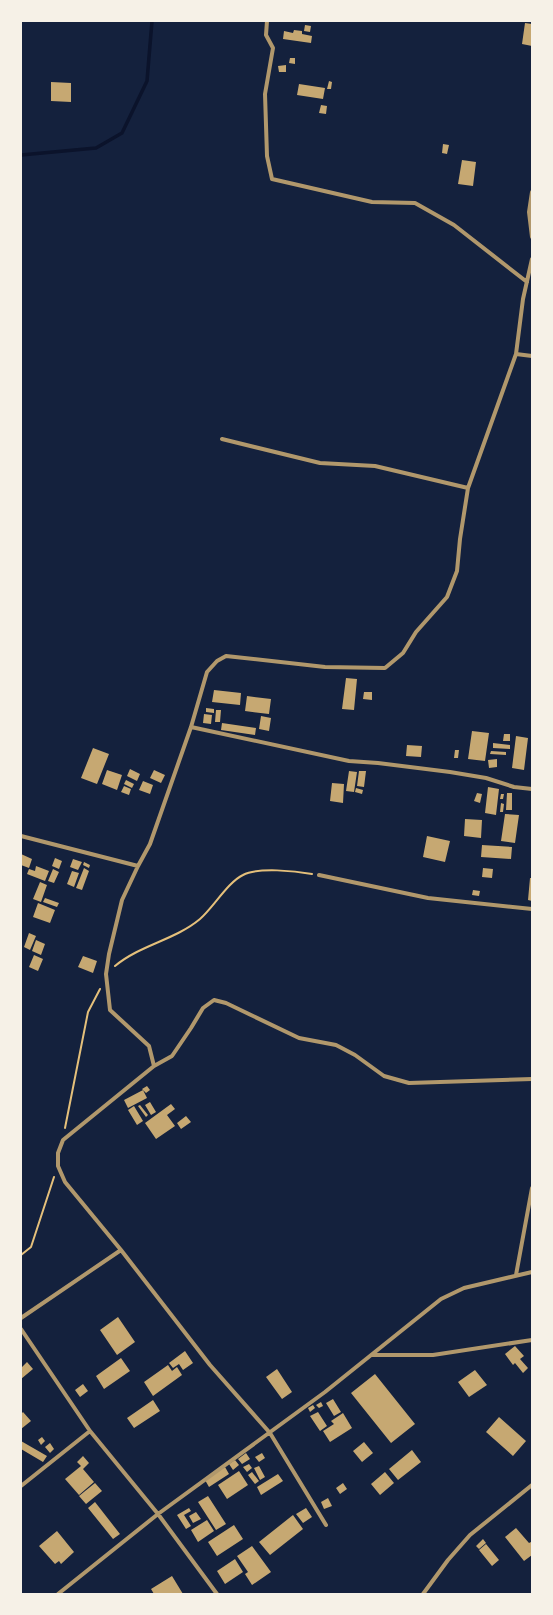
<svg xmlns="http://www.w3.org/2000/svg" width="553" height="1615" font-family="Karla,sans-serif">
<rect width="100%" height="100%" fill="#14213d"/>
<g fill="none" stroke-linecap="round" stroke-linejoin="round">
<!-- stream -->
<path stroke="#0b132b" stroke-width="3.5" d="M21 155 96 148 122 133 147 81 152 21"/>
</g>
<!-- building -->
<path fill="#c6a872" d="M525 23 532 24V46L522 44Z
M305 25 311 26 310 32 304 31Z
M294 30 302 31V34L312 36 311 43 283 39 284 31 293 33Z
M290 58H295V64L289 63Z
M286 65V72H279L278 66Z
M329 81 332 82 331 89H327Z
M51 82 71 83V102L51 101Z
M299 84 325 88 323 99 297 95Z
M321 105 327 106 326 114 319 113Z
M443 144 449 145 447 154 442 153Z
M462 160 476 162 473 186 458 184Z
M346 678 357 679 354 710 342 709Z
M214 690 241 693 240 705 212 702Z
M364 692H372V700L363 699Z
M247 696 271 699 269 714 245 711Z
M206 708 214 709V713L206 712Z
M216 710H221L220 722H215Z
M204 714 212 715 211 724 203 723Z
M261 716 271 718 269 731 259 729Z
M222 723 256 728 255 735 221 730Z
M472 731 489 733 485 761 468 759Z
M504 734H510V741H503Z
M516 736 528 738 524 770 512 768Z
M493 743 510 745V749L493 748Z
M407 745 422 746 421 757 406 756Z
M93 748 109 754 97 784 81 778Z
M455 750H459L458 758H454Z
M491 751 506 752V755L490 754Z
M497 759V767L489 768 488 760Z
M130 769 140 774 137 781 127 776Z
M107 770 122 775 117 790 102 784Z
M154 770 165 775 161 783 150 778Z
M349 771 357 772 354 792 346 791Z
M359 771H366L364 787 357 786Z
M126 780 134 784 132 788 124 784Z
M143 781 153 785 150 794 139 790Z
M332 783 344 784 343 803 330 801Z
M124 786 131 789 129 795 121 792Z
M488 787 499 789 496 815 485 813Z
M356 788 363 790 362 794 355 792Z
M477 793 482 794 480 803 474 801Z
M507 793H512V810H506Z
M501 794H504L503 799H500Z
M501 803 504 804 503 812H500Z
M505 814 519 815 515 843 501 841Z
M465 819 482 820 481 838 464 836Z
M427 836 450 841 445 862 423 857Z
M482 845 512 847 511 859 481 857Z
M21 854 32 859 29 868 21 865Z
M55 858 62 861 59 869 52 866Z
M73 859 82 862 78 870 70 867Z
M84 862 90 865 89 868 83 865Z
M36 866 49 871 45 881 27 874 29 869 35 871Z
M84 868 89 871 82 890 76 888Z
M483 868 493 869 492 878 482 877Z
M53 869 59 872 54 883 48 881Z
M72 871 79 873 74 887 67 884Z
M530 878H532V901L528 900Z
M40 882 47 885 41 902 33 899Z
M473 890 480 891 479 896 472 895Z
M45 898 59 903 57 907 43 902Z
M38 903 55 910 50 923 33 917Z
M29 933 36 936 30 950 24 947Z
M36 940 45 944 41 955 32 951Z
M34 955 43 959 38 971 29 967Z
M83 956 97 961 93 973 78 967Z
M147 1086 150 1090 146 1093 142 1089Z
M143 1090 147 1098 128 1108 124 1100Z
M150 1102 156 1112 151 1115 145 1105Z
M171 1104 175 1109 167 1115 175 1126 156 1139 145 1123Z
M140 1105 148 1115 146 1117 138 1106Z
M134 1106 143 1121 137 1125 128 1110Z
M186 1116 191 1122 181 1129 177 1123Z
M118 1317 135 1342 117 1355 100 1330Z
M515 1346 524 1356 520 1359 528 1368 523 1373 515 1363 513 1365 505 1354Z
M185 1351 193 1363 183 1370 179 1364 173 1368 169 1363Z
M121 1358 130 1371 104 1389 96 1376Z
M27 1362 33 1369 21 1379V1368Z
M168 1365 172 1371 177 1367 182 1375 153 1396 144 1382Z
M277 1369 292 1392 282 1399 266 1377Z
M475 1370 487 1385 469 1397 458 1382Z
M375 1374 415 1424 391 1443 351 1393Z
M83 1384 88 1391 80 1397 75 1390Z
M333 1399 341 1412 334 1416 326 1403Z
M153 1400 160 1411 134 1428 127 1418Z
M321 1402 323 1406 319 1408 316 1405Z
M313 1405 315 1408 310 1412 308 1408Z
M23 1412 31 1421 21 1429V1414Z
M318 1412 327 1426 320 1431 310 1416Z
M343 1413 352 1428 330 1442 323 1431 334 1424 331 1421Z
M499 1417 526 1441 513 1456 486 1432Z
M42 1437 45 1441 41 1445 38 1440Z
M21 1441 47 1456 43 1462 21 1449Z
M364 1442 373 1453 362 1462 353 1451Z
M50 1443 54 1449 50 1453 45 1447Z
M412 1450 421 1462 398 1480 389 1469Z
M246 1453 250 1459 242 1464 238 1459Z
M262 1453 265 1458 259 1462 255 1457Z
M83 1456 89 1463 83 1469 94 1482 79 1495 65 1479 81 1466 77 1462Z
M235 1460 239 1465 233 1470 229 1464Z
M249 1464 252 1468 247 1472 243 1467Z
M259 1466 265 1477 260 1480 254 1468Z
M225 1467 229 1474 209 1487 205 1480Z
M239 1471 248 1485 227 1499 218 1485Z
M252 1472 259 1481 255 1484 248 1475Z
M385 1472 394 1483 380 1495 371 1484Z
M278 1474 283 1481 261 1495 257 1487Z
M95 1483 102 1491 86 1504 79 1496Z
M343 1483 347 1489 340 1494 336 1488Z
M208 1496 226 1524 216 1530 198 1502Z
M328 1498 332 1506 324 1509 321 1502Z
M95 1502 120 1534 113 1539 88 1508Z
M189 1508 191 1511 184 1515 191 1526 186 1529 177 1515Z
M306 1508 312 1517 303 1523 296 1514Z
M196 1512 201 1519 193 1523 189 1516Z
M293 1515 303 1529 270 1555 259 1542Z
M207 1520 214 1531 198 1542 191 1530Z
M234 1525 243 1539 217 1556 208 1542Z
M516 1528 529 1543 531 1542 532 1543V1555L524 1561 505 1537Z
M57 1531 74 1552 61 1564 59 1561 55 1564 39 1546Z
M483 1539 486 1543 479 1549 476 1546Z
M486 1544 499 1560 492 1566 479 1550Z
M252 1546 271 1572 252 1585 245 1574 248 1572 237 1556Z
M235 1559 243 1572 225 1584 217 1571Z
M172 1576 183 1594H154L151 1589Z"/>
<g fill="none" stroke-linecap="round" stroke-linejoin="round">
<!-- path -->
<path stroke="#e5c07b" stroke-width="2" d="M115 966C140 945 175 940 200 919 213 908 228 882 243 875 258 867 296 871 312 874
M65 1128 88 1012 100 989
M21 1255 31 1247 54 1177"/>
<!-- minor -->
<path stroke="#b1986c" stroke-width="4" d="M267 21 266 35 273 48 265 94 267 156 272 179 372 202 415 203 454 225 527 282
M532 192 529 212 532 237
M516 354 532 356
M222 439 320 463 375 466 468 488
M191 727 349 761 378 763 450 772 486 778 514 787 532 789
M21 836 138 866
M319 875 428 898 532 909
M154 1066 149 1046 110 1010 106 974 109 954 122 900 138 866 150 844 191 727 207 672 217 661 226 656 325 667 385 668 403 653 416 632 447 597 457 571 460 539 468 488 516 354 523 299 532 259
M516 1275 532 1188
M21 1318 121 1250
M21 1329 90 1431 21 1486
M373 1355H433L532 1340
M90 1431 158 1514 217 1594
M326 1525 270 1433 210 1365 121 1250 65 1182 58 1166V1153L63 1140 154 1066 172 1056 191 1028 203 1008 214 1000 226 1003 299 1038 336 1045 355 1055 384 1076 409 1083 532 1079
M58 1594 158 1514 325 1392 441 1299 464 1288 532 1272
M423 1594 448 1560 470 1535 532 1485"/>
</g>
<!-- border -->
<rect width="553" height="1615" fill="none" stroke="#f6f1e7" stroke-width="44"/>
</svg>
